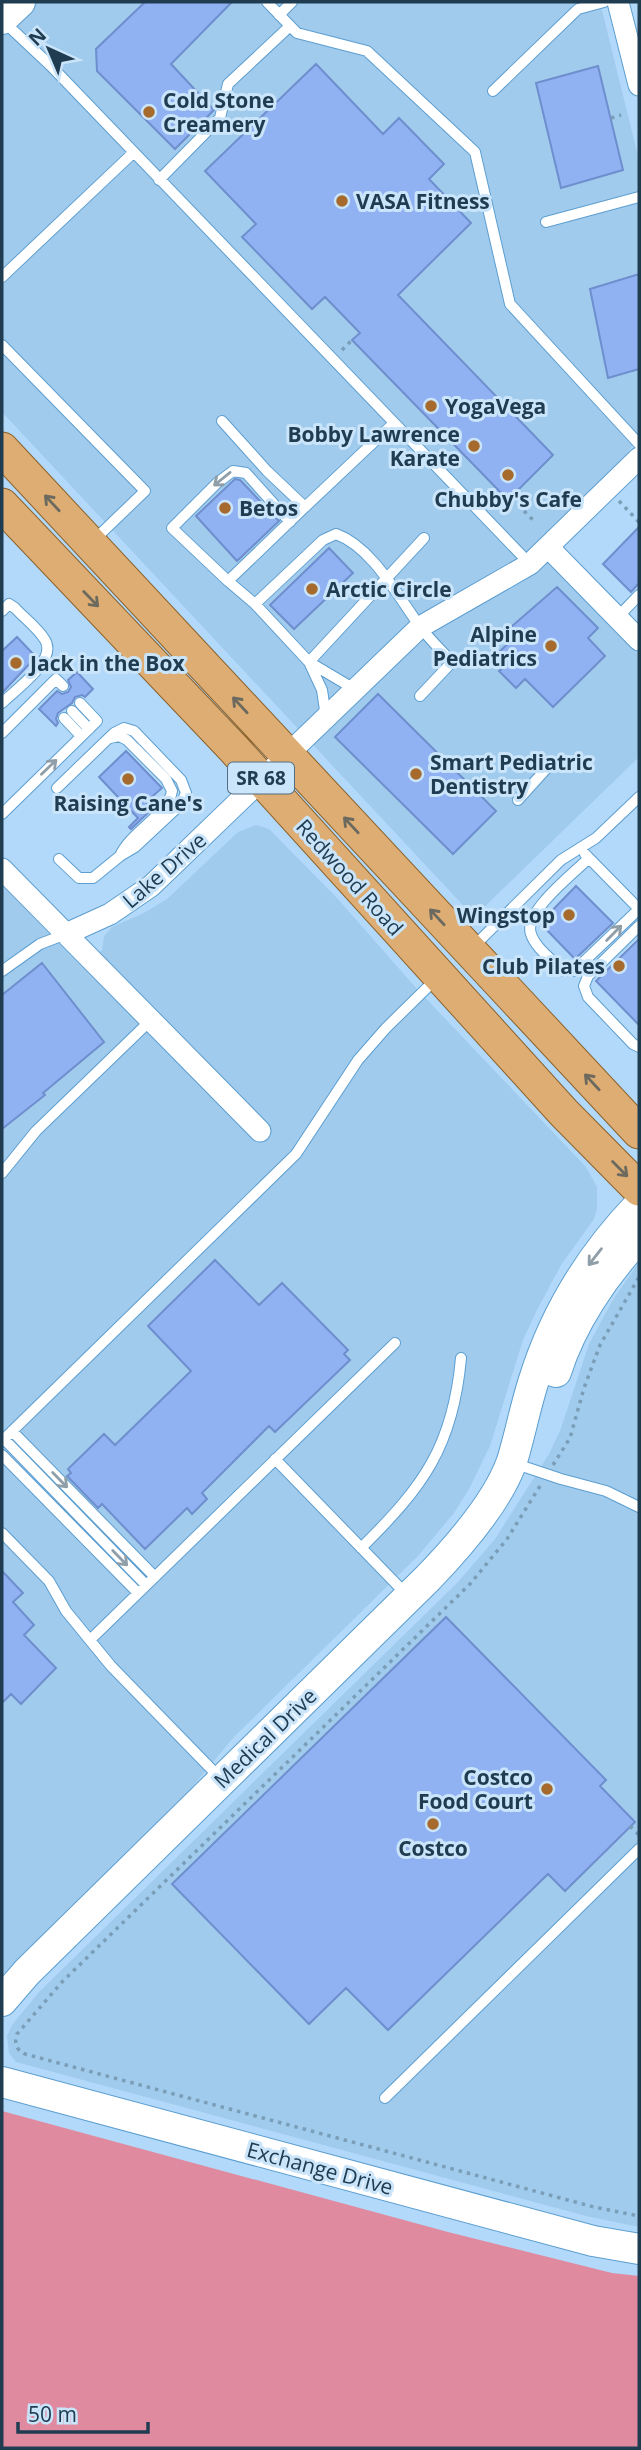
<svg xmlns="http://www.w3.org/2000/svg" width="641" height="2450" font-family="'Open Sans',sans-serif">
<rect width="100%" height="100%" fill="#b2d9f9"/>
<!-- built -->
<path fill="#a1cbed" d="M2 2H600L639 160V436L551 565 639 654V757L474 917 2 412Z
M256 825 269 829 337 898 417 989 586 1167 597 1187V1208L594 1219 561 1265 536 1312 523 1340 490 1446 469 1489 454 1513 418 1556 234 1737 184 1797 2 1978V885L83 968 102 950 104 936 112 927 142 914 167 899 238 832Z
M639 1262V2227L586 2216 16 2062 9 2053 7 2036 12 2025 39 1992 458 1582 495 1539 549 1454 560 1431 589 1344 612 1301Z"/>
<!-- green -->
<path fill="#e08aa0" d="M2 2111 448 2232 612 2273 639 2276V2448H2Z"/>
<!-- building -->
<path fill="#90b1f2" stroke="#6e8ecd" stroke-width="2" d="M145 2H232L171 64 214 110 175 149 97 71 96 49Z
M316 64 383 134 399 118 444 164 429 179 471 223 398 295 553 455 508 500 352 340 360 333 325 297 312 309 242 237 256 224 205 171Z
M598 66 623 170 561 188 536 83Z
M639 274V369L608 378 590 289Z
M235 479 240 480 279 521 237 561 196 516Z
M639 527V583L631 592 603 564Z
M329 548 353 573 294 629 270 605Z
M557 587 598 628 588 638 605 656 553 707 525 679 516 688 499 671 507 664 497 654 518 634 511 627Z
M17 637 36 657 2 693V651Z
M77 672 93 689 85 697 82 695 75 697 72 703 58 713 56 719 58 723 56 726 39 709 57 691 62 694 68 692 71 687 68 680Z
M378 694 496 811 453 854 335 737Z
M126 751 162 788 146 802 152 809 131 829 129 827 138 818 99 777Z
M576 886 613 923 575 959 540 923Z
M639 939V1025L596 981Z
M42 963 104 1042 43 1093 45 1095 2 1129V995Z
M215 1260 259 1305 282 1283 348 1350 344 1354 350 1360 275 1432 269 1426 202 1493 207 1499 192 1514 187 1508 145 1549 102 1504 98 1508 67 1476 71 1473 68 1469 104 1434 115 1445 191 1371 148 1326Z
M2 1571 23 1593 13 1602 34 1625 24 1635 56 1668 21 1704 11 1694 2 1703Z
M446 1617 606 1780 600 1786 635 1822 565 1891 548 1874 388 2030 346 1988 309 2024 172 1884Z"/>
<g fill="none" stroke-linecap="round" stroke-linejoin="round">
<!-- lane casing -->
<g stroke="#5c9ed0" stroke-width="12">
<path id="lane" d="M267 2 297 33 367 51 475 152 510 304 639 444
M279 15 292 2
M3 21 51 66 530 564
M493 91 578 9 604 2
M159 180 220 118 228 84 290 26
M546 222 639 197
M2 277 133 153
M2 345 145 491 92 542
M222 421 267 471 305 507 394 423
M305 507 228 581 255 604 309 662 322 690 326 717
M228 581 172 528 217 483 233 471 246 473 290 522
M255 604 323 540 336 534C372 547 397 595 419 625 428 638 441 650 452 662L420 696
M2 611 9 604 15 608C24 618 38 628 45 640 58 660 15 690 2 703
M617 618 639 595
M309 662 424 538
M309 662 356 690
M72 711 89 729
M64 718 81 736
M2 733 56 679 63 686
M110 738 119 736 127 740 166 779 172 791C168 815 130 832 120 856
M57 788 114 733 124 728 134 731 181 780 186 793 181 804 135 847 120 856 93 878H79L59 859
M518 800 547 768
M2 814 97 721 80 703
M585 854 639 909
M589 858C574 873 523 912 531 934 535 947 550 958 560 968L564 971H574L639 909
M639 926 588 976 584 986 588 997 633 1044 639 1047
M473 947 561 860 596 838 639 797
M2 971 40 944 66 934
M2 1173 36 1131 151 1020
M12 1431 155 1577
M4 1439 146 1585
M2 1441 296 1154 358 1060 386 1028 437 978
M2 1455 138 1593
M275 1459 407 1595
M513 1463 561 1479 606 1491 639 1507
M2 1533 49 1581 66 1611 111 1666 220 1778
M361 1548C423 1487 453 1447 461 1358
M91 1639 395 1343
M385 2098 639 1849"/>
</g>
<!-- street casing -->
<g stroke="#5c9ed0" stroke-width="23">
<path id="street" d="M618 2 639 85
M548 547 639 640
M2 869 260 1131
M66 934 110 914 151 886 420 627 530 564 639 458"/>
</g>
<!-- secondary casing -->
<g stroke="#5c9ed0" stroke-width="32">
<path id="secondary" d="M2 19 20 2
M556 1372C571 1324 604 1274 639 1238
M2 2001 27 1972 428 1578C457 1548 498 1501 512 1461 520 1435 525 1408 533 1383 554 1314 589 1257 639 1205
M2 2082 593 2241 639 2249"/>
</g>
<!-- primary casing -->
<g stroke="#8c622b" stroke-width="35">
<path id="primary" d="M2 449 639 1132
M2 505 233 748 564 1113 639 1189"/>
</g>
<!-- path -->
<path stroke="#7a9db8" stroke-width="3.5" stroke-dasharray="3.5 5" stroke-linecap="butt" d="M611 118 621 115
M342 350 352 340
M512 499 536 523
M619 501 639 522
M553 1465 570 1438 584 1388 600 1345 639 1277
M540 1486 507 1539 470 1584 62 1982 17 2034C14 2043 16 2050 25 2054L594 2207 639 2216
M630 1826 639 1835"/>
<!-- lane -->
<use href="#lane" stroke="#fff" stroke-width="10"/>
<!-- street -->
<use href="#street" stroke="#fff" stroke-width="21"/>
<!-- secondary -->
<use href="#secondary" stroke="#fff" stroke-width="30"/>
<!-- primary -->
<use href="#primary" stroke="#ddad73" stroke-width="33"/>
</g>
<!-- one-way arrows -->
<defs><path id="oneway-shaft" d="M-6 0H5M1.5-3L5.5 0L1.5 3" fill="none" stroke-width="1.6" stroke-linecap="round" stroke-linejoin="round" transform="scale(1.75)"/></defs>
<g stroke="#909ea8">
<use href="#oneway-shaft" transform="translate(222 479) rotate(141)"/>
<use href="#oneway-shaft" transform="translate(49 767) rotate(-44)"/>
<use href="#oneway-shaft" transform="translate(614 933) rotate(-45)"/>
<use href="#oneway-shaft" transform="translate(595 1257) rotate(128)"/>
<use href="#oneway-shaft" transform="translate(60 1480) rotate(46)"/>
<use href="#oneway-shaft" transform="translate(120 1558) rotate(46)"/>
</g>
<g stroke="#6c695f">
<use href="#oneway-shaft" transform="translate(52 503) rotate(-133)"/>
<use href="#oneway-shaft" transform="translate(91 599) rotate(46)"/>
<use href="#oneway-shaft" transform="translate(240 705) rotate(-133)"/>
<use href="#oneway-shaft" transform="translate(351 825) rotate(-133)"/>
<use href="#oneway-shaft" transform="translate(437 917) rotate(-133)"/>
<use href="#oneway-shaft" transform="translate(592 1082) rotate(-133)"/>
<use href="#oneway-shaft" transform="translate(620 1169) rotate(45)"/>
</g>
<!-- markers -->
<g fill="#a66a2c" stroke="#cae4fa" stroke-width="2.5">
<circle cx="149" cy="112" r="7"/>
<circle cx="342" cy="201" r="7"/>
<circle cx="431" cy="406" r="7"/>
<circle cx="474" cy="446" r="7"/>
<circle cx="508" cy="475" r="7"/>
<circle cx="225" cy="508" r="7"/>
<circle cx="312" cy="589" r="7"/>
<circle cx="551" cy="646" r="7"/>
<circle cx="16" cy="663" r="7"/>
<circle cx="416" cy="774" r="7"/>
<circle cx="128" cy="779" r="7"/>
<circle cx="569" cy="915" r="7"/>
<circle cx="619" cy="966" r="7"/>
<circle cx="547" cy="1789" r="7"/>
<circle cx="433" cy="1824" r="7"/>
</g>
<g text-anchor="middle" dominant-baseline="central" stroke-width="6" stroke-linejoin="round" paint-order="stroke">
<!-- shield labels -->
<rect fill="#cae4fa" stroke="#536e84" stroke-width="2" x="228" y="762.5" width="66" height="31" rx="5"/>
<g font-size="19" font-weight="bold" fill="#203c51">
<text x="261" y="778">SR 68</text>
</g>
<!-- poi labels -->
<g font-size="21" font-weight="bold" fill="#203c51" stroke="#cae4fa" text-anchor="start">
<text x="163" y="100">Cold Stone<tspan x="163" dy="24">Creamery</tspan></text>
<text x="356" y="201">VASA Fitness</text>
<text x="445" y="406">YogaVega</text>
<text x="460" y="434" text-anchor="end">Bobby Lawrence<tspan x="460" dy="24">Karate</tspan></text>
<text x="508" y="499" text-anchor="middle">Chubby's Cafe</text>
<text x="239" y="508">Betos</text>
<text x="326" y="589">Arctic Circle</text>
<text x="537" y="634" text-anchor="end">Alpine<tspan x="537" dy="24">Pediatrics</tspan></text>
<text x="30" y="663">Jack in the Box</text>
<text x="430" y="762">Smart Pediatric<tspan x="430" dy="24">Dentistry</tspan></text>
<text x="128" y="803" text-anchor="middle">Raising Cane's</text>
<text x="555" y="915" text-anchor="end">Wingstop</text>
<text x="605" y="966" text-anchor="end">Club Pilates</text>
<text x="533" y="1777" text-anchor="end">Costco<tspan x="533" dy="24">Food Court</tspan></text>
<text x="433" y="1848" text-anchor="middle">Costco</text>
</g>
<!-- street labels -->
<g font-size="21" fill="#203c51" stroke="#cae4fa">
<text transform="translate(164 870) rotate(-41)">Lake Drive</text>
<text transform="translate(350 877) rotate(48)">Redwood Road</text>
<text transform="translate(265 1738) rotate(-44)">Medical Drive</text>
<text transform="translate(320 2168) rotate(15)">Exchange Drive</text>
</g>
</g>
<!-- border -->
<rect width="641" height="2450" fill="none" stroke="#203c51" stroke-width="7"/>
<!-- north arrow -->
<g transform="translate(49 49) rotate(316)" stroke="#cae4fa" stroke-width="5" paint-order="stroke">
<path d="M0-5L12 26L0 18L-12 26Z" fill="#203c51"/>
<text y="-10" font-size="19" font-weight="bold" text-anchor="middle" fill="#203c51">N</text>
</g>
<!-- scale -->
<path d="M18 2422v10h130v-10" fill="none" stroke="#203c51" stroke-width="3.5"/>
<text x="28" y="2422" font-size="21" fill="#203c51" stroke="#cae4fa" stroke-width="5" paint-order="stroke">50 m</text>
</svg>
